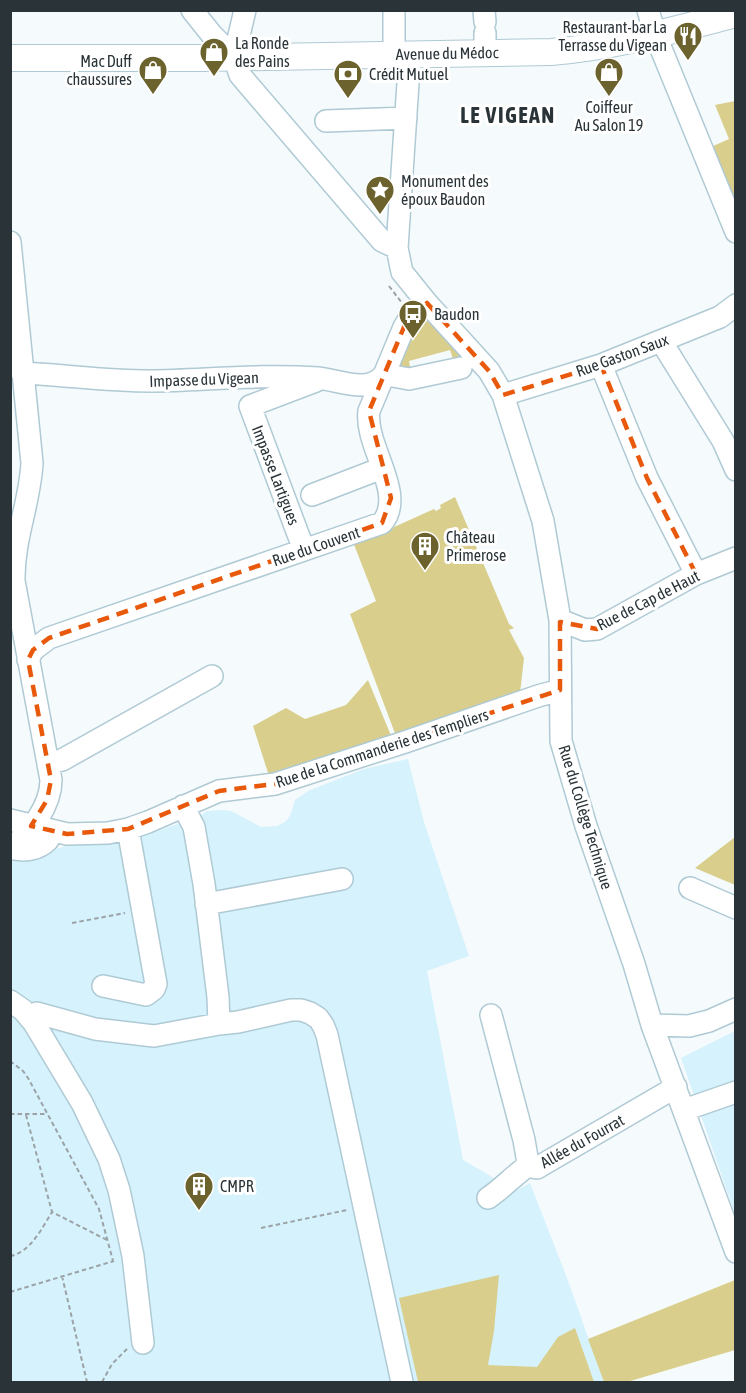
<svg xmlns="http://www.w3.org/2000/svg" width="746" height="1393" font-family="'Asap Condensed',sans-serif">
<rect width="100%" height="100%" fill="#f5fafc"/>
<!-- built -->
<path fill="#d5f2fd" d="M408 759 424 822 469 956 427 971 463 1160 499 1181 508 1195 530 1183 567 1278 604 1382H11V861L74 844 137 838 198 817 207 811 223 810 231 811 261 827 277 826 285 822 290 816 295 800 308 791 364 769Z
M735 1031V1214L681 1058Z"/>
<!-- green -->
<path fill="#d9ce8b" d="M735 101V207L711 147 729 139 715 105Z
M424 321 431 322 464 359 454 362 450 350 409 361 411 372 404 370 401 365V360L415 328Z
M455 497 509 624 514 628 509 630 524 658 520 693 485 703 396 736 350 614 376 601 353 542 372 537 434 509 436 511 441 508 440 505Z
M368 680 392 738 349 749 270 779 253 726 286 708 305 719 346 705Z
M735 837V885L695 868Z
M499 1275 494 1331 488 1365 537 1367 558 1337 575 1328 594 1382H418L399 1298Z
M735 1280V1350L627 1382H604L588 1339Z"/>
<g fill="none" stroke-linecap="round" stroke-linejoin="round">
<!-- minor casing -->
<g stroke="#afcad4" stroke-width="24">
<path id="minor" d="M192 10 212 35 234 57
M245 10 234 57 240 75 382 241 397 248
M394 10V54
M484 10 485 22
M648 10 655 34 736 232
M485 33V53
M410 53 397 248 402 272 427 303 489 371 503 395 543 521 560 620 561 741 586 826 634 964 652 1025 736 1252
M326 121 406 118
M10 242 32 463C30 503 13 540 14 581L51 780C51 806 30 833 10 849
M661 341 723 441 736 470
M601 365 647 478 696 574
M22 373C64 375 107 381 150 381 206 380 262 374 318 378 339 380 367 394 383 376
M383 376H393L409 379 461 368
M503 395 601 365 720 317 736 305
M312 495 382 468
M304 550 250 406 316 381
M560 620 585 630 597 629 696 574 736 558
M28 660 33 650 49 638 382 523C407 494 364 446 369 411L404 327 409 319 427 303
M48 763 62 760 212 676
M183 806 194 827 204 884 218 997 219 1024
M10 820 67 834 108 833 128 829 148 822 219 791 275 784 405 742 538 696 560 690
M10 848C24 852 38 850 48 840L32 826
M690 888 736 908
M206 904 342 879
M103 986 146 995 154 989 156 984 128 829
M10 1001 23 1010 34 1023 82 1103 109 1159 119 1190 133 1256 143 1343
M491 1015 524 1140 528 1163 531 1167 537 1168 542 1165 676 1087
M29 1017 37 1013 95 1029 154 1036 219 1024 238 1022 291 1010H301L310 1013 318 1018 323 1025 327 1035 402 1382
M652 1025 689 1026 709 1021 736 1009
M684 1110 736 1092
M488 1198C503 1188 514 1175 529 1165"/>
</g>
<!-- major casing -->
<g stroke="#afcad4" stroke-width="28">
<path id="major" d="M10 58H204L551 52C614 47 674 30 736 14"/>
</g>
<!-- path -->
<path stroke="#9ba3a6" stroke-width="2" stroke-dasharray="4.5 3" stroke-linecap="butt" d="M389 286 402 303
M72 923 125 913
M10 1061 23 1071 28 1078 99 1209 113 1261
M10 1114H46
M26 1115 52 1212 107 1240
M261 1228 347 1210
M10 1256C30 1253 42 1228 52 1212
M62 1276 87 1382
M10 1292 114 1261
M102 1382 112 1364 127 1349"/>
<!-- minor -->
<use href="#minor" stroke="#fff" stroke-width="21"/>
<!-- major -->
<use href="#major" stroke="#fff" stroke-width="26"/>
</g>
<!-- marked area -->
<path fill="none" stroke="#e8590c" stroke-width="4.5" stroke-dasharray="12 8" stroke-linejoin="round" d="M427 303 489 371 503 395 601 365 647 478 696 574 597 629 560 622V690L275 784 219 791 128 829 67 834 31 826 47 800 51 780 28 660 33 650 49 638 382 523 391 498 369 411 404 327Z"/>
<!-- icons -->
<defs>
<g id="restaurant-pin" transform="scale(1.5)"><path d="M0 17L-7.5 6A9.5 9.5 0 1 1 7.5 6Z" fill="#6b622e" stroke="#fff"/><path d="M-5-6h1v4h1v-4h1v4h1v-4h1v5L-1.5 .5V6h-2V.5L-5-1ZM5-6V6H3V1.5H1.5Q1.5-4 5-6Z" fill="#fff"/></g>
<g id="shop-pin" transform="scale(1.5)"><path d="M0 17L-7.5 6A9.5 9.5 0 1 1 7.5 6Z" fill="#6b622e" stroke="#fff"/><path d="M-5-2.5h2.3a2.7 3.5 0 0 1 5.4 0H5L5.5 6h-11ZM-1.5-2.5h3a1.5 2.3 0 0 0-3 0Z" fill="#fff"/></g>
<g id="bank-pin" transform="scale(1.5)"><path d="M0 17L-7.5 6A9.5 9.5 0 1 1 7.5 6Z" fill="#6b622e" stroke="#fff"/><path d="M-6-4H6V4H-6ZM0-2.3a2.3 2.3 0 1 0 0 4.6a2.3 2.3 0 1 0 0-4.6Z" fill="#fff"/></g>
<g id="sight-pin" transform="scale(1.5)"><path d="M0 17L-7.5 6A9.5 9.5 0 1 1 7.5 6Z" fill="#6b622e" stroke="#fff"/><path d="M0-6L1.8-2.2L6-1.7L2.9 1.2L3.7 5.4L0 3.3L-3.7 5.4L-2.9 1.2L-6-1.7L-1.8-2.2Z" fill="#fff"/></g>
<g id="bus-pin" transform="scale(1.5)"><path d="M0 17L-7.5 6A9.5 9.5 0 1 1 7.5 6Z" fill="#6b622e" stroke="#fff"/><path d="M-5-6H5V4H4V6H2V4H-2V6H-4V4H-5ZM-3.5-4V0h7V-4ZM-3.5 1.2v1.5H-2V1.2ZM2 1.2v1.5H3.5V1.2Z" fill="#fff"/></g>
<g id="building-pin" transform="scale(1.5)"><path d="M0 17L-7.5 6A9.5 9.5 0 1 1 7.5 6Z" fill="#6b622e" stroke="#fff"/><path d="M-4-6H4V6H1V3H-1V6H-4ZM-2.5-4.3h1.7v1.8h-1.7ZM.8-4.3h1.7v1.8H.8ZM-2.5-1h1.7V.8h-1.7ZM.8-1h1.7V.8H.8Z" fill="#fff"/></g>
</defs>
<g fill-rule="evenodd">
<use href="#restaurant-pin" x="688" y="36"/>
<use href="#shop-pin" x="214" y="52"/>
<use href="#shop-pin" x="153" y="70"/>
<use href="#shop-pin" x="609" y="72"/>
<use href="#bank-pin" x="348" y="74"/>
<use href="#sight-pin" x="380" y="190"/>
<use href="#bus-pin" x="413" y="314"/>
<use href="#building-pin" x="425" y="546"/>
<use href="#building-pin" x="199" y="1186"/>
</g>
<g text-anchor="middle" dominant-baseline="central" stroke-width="6" stroke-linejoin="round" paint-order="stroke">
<!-- poi labels -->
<g font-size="16" fill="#2a3438" stroke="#fff" text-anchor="start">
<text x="667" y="27" text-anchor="end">Restaurant-bar La<tspan x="667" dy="18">Terrasse du Vigean</tspan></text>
<text x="235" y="43">La Ronde<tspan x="235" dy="18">des Pains</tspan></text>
<text x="132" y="61" text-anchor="end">Mac Duff<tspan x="132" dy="18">chaussures</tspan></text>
<text x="369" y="74">Crédit Mutuel</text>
<text x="609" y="107" text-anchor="middle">Coiffeur<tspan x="609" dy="18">Au Salon 19</tspan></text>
<text x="401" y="181">Monument des<tspan x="401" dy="18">époux Baudon</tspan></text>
<text x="434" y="314">Baudon</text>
<text x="446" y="537">Château<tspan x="446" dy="18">Primerose</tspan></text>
<text x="220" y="1186">CMPR</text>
</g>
<!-- street labels -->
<g font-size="16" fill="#2a3438" stroke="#fff">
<text transform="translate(447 53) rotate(-1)">Avenue du Médoc</text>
<text transform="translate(622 355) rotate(-20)">Rue Gaston Saux</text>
<text transform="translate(204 379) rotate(-2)">Impasse du Vigean</text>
<text transform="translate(276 475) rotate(69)">Impasse Lartigues</text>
<text transform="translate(316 546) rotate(-19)">Rue du Couvent</text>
<text transform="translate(648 600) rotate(-27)">Rue de Cap de Haut</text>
<text transform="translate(382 748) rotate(-18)">Rue de la Commanderie des Templiers</text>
<text transform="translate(586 817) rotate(73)">Rue du Collège Technique</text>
<text transform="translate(582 1141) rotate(-29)">Allée du Fourrat</text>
</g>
<!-- district labels -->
<g font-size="22" font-weight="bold" letter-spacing="1.5" fill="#2a3438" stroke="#fff">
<text x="508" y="115">LE VIGEAN</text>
</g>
</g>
<!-- border -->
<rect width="746" height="1393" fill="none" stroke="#2a3438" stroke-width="24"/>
</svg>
